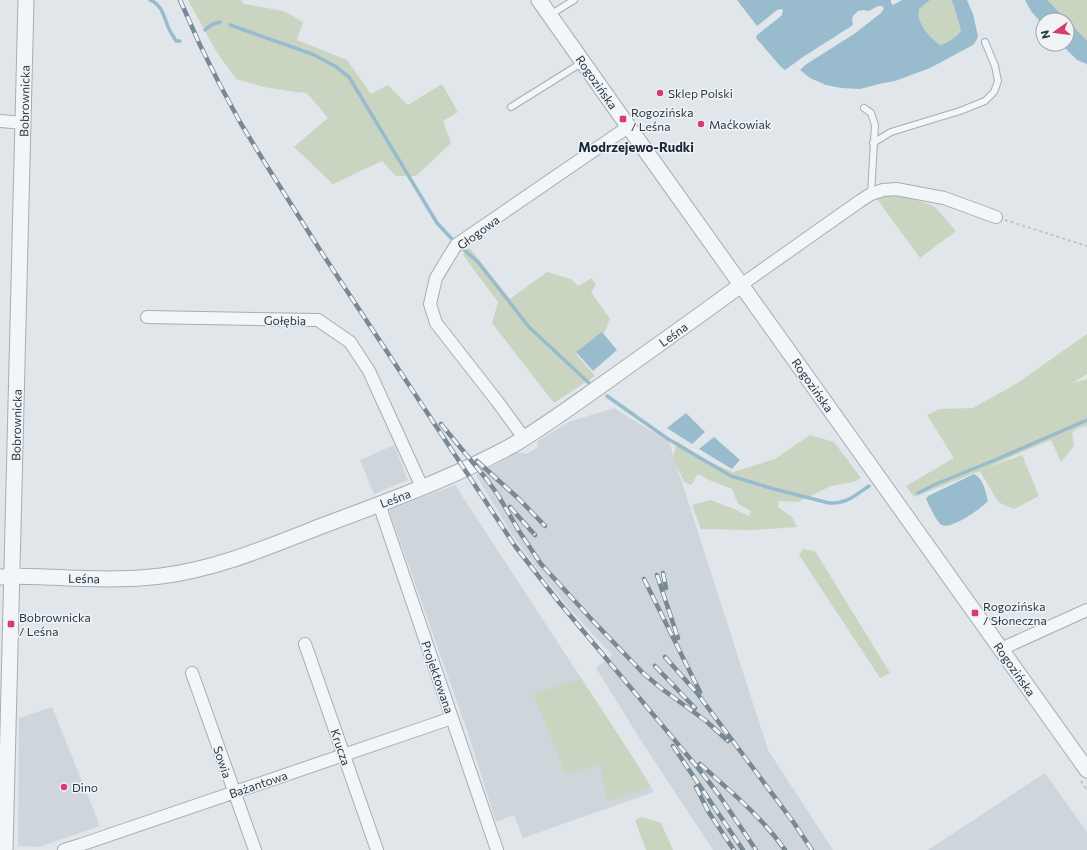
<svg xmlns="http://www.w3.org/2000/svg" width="1087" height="850" font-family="Commissioner,sans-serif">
<rect width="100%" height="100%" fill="#e0e6ea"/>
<!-- built -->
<path fill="#ced6dc" d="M614 408 669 442 768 750 833 850H713L640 739 596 668 612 655 567 606 535 566 513 536 476 475 518 452 526 454 535 449V447L537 448 538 443 536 442 569 422Z
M394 445 408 480 374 494 360 460Z
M455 485 630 753 654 792 523 838 514 815 496 822 468 733 389 510Z
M52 707 100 826 39 847 18 846 19 718Z
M1045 773 1087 832V850H928Z"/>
<!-- green -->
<path fill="#c9d5c1" d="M188 0H241L244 4 284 11 303 22 297 40 347 60 371 94 388 85 408 105 442 84 458 112 443 121 451 143 416 176H396L382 161 333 184 294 147 328 118 307 93 288 91 264 87 236 79 216 51Z
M930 0H951C955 6 962 23 961 30 960 36 946 43 941 45 934 41 921 27 919 18 918 15 919 11 919 9Z
M1027 0H1087V65L1065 48 1062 44H1067V20H1043Z
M888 194 908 197 934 206 956 231 920 258 877 199Z
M469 247 510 299 547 272 571 279 578 286 592 278 596 285 591 292 610 319 604 333 576 354 595 376 554 403 492 323 498 302 463 255Z
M1087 334V374L1073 383 1087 379V426L1078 428 1072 433 1074 446 1061 462 1051 440 1024 451 987 468 1022 455 1039 496 1014 509 998 502 980 471 914 497 906 486 954 458 927 415 939 409 973 408 1016 384Z
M810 435 834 442 861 478 853 482 831 486 798 502 779 501 778 507 792 517 797 527 753 530 701 529 692 505 711 500 734 509 749 516 751 511 738 504 732 489 709 480 698 474 691 485 684 482 673 457 677 441 703 459 733 472 775 459Z
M803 549 815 551 890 673 880 678 799 555Z
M581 678 630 753 651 787 608 801 599 764 566 775 533 694Z
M642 817 661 823 673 850H646L635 820Z"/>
<!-- water -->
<path fill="#98bccd" d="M737 0H891V3L893 5 902 0H930L919 9C919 11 918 15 919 18 921 27 933 41 941 45 948 42 958 37 961 30L954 6 951 0H967L973 14 978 36 976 41 973 45 930 68 895 81 879 84 860 89 841 88 826 85 810 78 800 70 805 65 854 34 881 13 884 8 882 6H878L869 11 863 10 858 11 853 16 852 19 853 25 803 57 785 70 781 67 756 38 757 35 780 17 782 15 783 10 781 9 777 10 757 26Z
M1025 0H1047L1067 20H1043V25L1031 11Z
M1067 20 1087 41V64L1077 60 1061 44H1067Z
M602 332 617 350 593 371 576 352Z
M686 413 705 432 692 444 667 428Z
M714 437 740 460 732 469 699 449Z
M974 474C984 479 985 491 988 501 982 508 951 530 942 525 937 523 930 507 927 501L926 499 928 496Z"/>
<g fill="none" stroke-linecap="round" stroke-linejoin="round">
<!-- stream -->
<path stroke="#98bccd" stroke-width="3.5" d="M150 0C163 5 164 18 169 29 171 33 174 37 176 41H180
M230 25 312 54 335 66 349 77 437 223 453 240
M205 30 213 24 220 22
M463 249 478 262 529 327 589 383
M607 396 668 439 731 476 774 489 829 503C847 504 854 496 869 486
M918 493 936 484 995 460 1087 420"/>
<!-- service casing -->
<g stroke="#a5aeb5" stroke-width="8">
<path id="service" d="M550 15 574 0
M511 107 583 62
M864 108 871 113 875 125 871 194
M873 143 891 132 960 111 985 101 994 92 998 81 995 66 985 42"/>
</g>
<!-- minor casing -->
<g stroke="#a5aeb5" stroke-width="14">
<path id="minor" d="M0 121 24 123
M741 285 860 201 871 194 883 190 896 189 944 198 996 217
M147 317 318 320 350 342 369 371 422 487
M524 438 497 401 436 323 430 304 436 278 456 245 628 127
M379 504 497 850
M305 644 377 850
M1001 649 1087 610
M192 673 255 850
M64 850 80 845 452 718"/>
</g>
<!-- tertiary casing -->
<g stroke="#a5aeb5" stroke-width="17">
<path id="tertiary" d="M539 0 623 119 1087 770
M0 577 12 576C61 577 112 582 161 576 217 569 268 547 319 527 385 502 451 479 513 445 545 426 576 403 606 382 651 350 696 318 741 285
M5 850 26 0"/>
</g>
<!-- path -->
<path stroke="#bec4c9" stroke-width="2" stroke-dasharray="3 3" stroke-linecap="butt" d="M1005 220 1087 246
M1081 781 1087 790"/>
<!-- service -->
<use href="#service" stroke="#f3f6f8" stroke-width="6"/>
<!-- minor -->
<use href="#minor" stroke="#f3f6f8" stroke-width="12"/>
<!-- tertiary -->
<use href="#tertiary" stroke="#f3f6f8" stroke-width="15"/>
<!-- rail casing -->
<g stroke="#788995" stroke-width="4.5">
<path id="rail" d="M180 0 200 45 220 85 240 122 265 163 320 250 515 546 558 601 698 768 719 795 756 850
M441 424 488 481
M477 461 519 499 545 526
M485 477 498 495 519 531 541 564 593 621 643 673 662 689 706 721 728 741
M510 507 535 535
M663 573 666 588
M657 575 678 638
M644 579 700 692
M665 657 697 693 794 823 812 850
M655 666 695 708
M673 746 743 850
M700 764C730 791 762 817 785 850
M696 787 708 811 734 850"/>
</g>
<!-- rail -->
<use href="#rail" stroke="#f0f4f7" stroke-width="3" stroke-dasharray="9" stroke-linecap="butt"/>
</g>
<!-- markers -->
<g fill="#d93b70" stroke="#f0f4f7" stroke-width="1.5">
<circle cx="660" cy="93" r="4"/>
<rect x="619" y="115" width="8" height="8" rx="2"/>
<circle cx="701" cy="124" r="4"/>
<rect x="971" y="609" width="8" height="8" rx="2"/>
<rect x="7" y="620" width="8" height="8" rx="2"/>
<circle cx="64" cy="787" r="4"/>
</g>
<g text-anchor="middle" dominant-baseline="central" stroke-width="3" stroke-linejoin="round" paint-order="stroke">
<!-- street labels -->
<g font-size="12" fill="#273743" stroke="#f0f4f7">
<text transform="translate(597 82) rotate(55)">Rogozińska</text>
<text transform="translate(24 101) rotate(-89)">Bobrownicka</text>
<text transform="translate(478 232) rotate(-36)">Głogowa</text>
<text transform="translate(285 320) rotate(1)">Gołębia</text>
<text transform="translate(673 334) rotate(-36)">Leśna</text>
<text transform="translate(813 385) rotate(55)">Rogozińska</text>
<text transform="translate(16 425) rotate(-89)">Bobrownicka</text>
<text transform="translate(395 498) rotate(-21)">Leśna</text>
<text transform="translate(84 578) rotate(1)">Leśna</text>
<text transform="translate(1015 669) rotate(55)">Rogozińska</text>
<text transform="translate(438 677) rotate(71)">Projektowana</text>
<text transform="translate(341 747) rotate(71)">Krucza</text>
<text transform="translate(223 762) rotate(71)">Sowia</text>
<text transform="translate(258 784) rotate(-19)">Bażantowa</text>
</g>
<!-- poi labels -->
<g font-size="12" fill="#273743" stroke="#f0f4f7" text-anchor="start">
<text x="668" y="93">Sklep Polski</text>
<text x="631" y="112">Rogozińska<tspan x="631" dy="14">/ Leśna</tspan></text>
<text x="709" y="124">Maćkowiak</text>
<text x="983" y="606">Rogozińska<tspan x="983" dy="14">/ Słoneczna</tspan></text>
<text x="19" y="617">Bobrownicka<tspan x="19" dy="14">/ Leśna</tspan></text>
<text x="72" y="787">Dino</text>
</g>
<!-- neighbourhood labels -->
<g font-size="13" font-weight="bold" fill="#1a2734" stroke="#f0f4f7">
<text x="636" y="147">Modrzejewo-Rudki</text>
</g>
</g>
<!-- north arrow -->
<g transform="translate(1055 32) rotate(256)"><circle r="19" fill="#f0f4f7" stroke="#a0a8af"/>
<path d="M0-3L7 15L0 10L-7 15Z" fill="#d93b70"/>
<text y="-6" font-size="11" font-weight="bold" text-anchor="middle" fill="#273743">N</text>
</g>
</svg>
